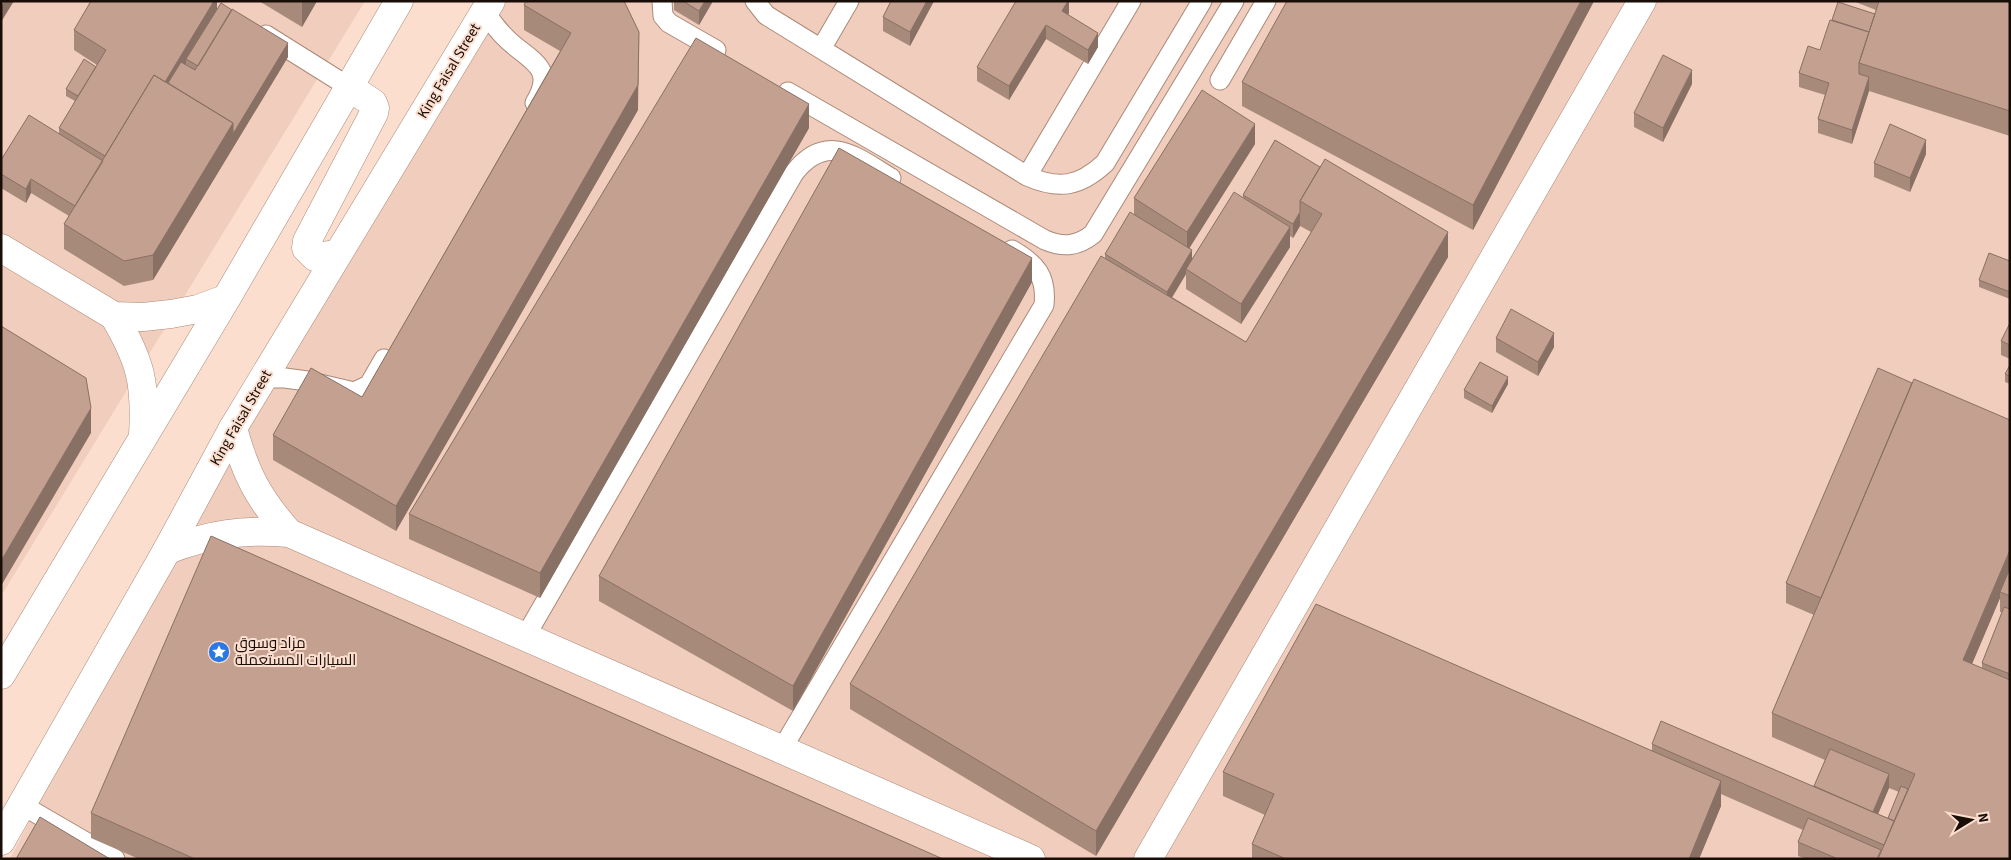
<svg xmlns="http://www.w3.org/2000/svg" width="2011" height="860" font-family="'Source Sans 3',Cairo,sans-serif">
<rect width="100%" height="100%" fill="#fcdecf"/>
<!-- built -->
<path fill="#f0cdbc" d="M1 1H365L1 596Z
M491 1H2010V859H10L233 428Z"/>
<g fill="none" stroke-linecap="round" stroke-linejoin="round">
<!-- service casing -->
<g stroke="#ab8978" stroke-width="21">
<path id="service" d="M662 1 663 16 669 23 716 50
M755 1 766 15 1027 176C1059 190 1079 187 1105 163L1202 1
M485 11C492 23 499 32 509 41 532 62 556 68 535 103
M266 35 349 87
M821 49 849 1
M1220 80 1266 1
M788 92 1045 240C1064 248 1078 246 1093 234L1234 1
M1027 176 1131 1
M263 378H285L307 381 354 392 369 385 384 359
M525 637 794 173C827 131 856 157 891 178
M782 749 1044 305C1047 276 1036 264 1012 250
M22 805 115 859"/>
</g>
<!-- minor casing -->
<g stroke="#ab8978" stroke-width="29">
<path id="minor" d="M1 248 114 316 143 317 171 314 198 309 225 299
M114 316C141 362 146 383 143 436
M233 428C245 473 258 498 289 533
M167 550C211 534 242 529 289 533L1031 859
M1148 859 1642 1"/>
</g>
<!-- primary casing -->
<g stroke="#ab8978" stroke-width="29">
<path id="primary" d="M338 254 315 257 306 248 307 241 374 113 375 108 373 103 349 87
M1 675 229 294 399 1
M1 841 167 550 233 428 491 1"/>
</g>
<!-- service -->
<use href="#service" stroke="#fff" stroke-width="19"/>
<!-- minor -->
<use href="#minor" stroke="#fff" stroke-width="28"/>
<!-- primary -->
<use href="#primary" stroke="#fff" stroke-width="28"/>
</g>
<!-- wall -->
<path fill="#a88a7b" fill-rule="evenodd" d="M217 1V10L288 57 153 280 124 286 64 249V224L69 216 31 193 26 203 1 188V160L59 134V128L75 101 66 96V89L96 67 97 65 74 50V30Z
M259 1H317L302 27Z
M624 1 638 110 396 531 273 460V435L362 397 560 51 524 30V5Z
M674 1H713L699 25 674 10Z
M891 1H934L910 46 883 31V17Z
M1069 1V13L1068 14 1098 47 1088 64 1046 39 1009 100 977 81V67Z
M1594 1 1473 230 1242 106V82Z
M1853 1H2010V136L1869 91 1852 144 1818 133V119L1825 95 1799 87V73L1820 50 1832 20 1875 14 1876 10Z
M1692 84 1663 142 1634 127V113Z
M809 128 540 598 409 539V514Z
M1275 140 1448 257 1096 856 850 709V684L1105 258V254L1134 215V198L1255 144 1189 248 1192 259 1243 197V195ZM1300 226 1311 232 1246 342 1172 297 1186 274V289L1241 324 1290 247V236L1293 238Z
M1926 154 1910 192 1874 177V163Z
M2010 261V299L1979 287V280Z
M1032 282 793 711 599 601V576Z
M2010 323V359L2001 355V341Z
M1496 338 1554 347 1538 376 1496 352Z
M2010 365V384L2005 382V374Z
M1912 383 2010 420V859H1806L1798 856V842L1803 830 1721 794V806L1699 859H1252V844L1265 815 1223 796V772L1652 750V744L1814 786 1825 760 1772 737V713L1814 615 1786 603V583ZM2000 598V612H2002L1982 663V668L1972 664ZM1889 788 1899 792 1888 818 1878 814Z
M1508 384 1492 413 1464 398V390Z
M91 813 943 859H139L91 838Z"/>
<!-- shaded-wall -->
<path fill="#887064" d="M5 1H14L1 22V8Z
M214 1H217V16L186 59V66L169 95 163 85Z
M302 1H317L302 27Z
M705 1H713L699 25V11Z
M927 1H934L910 46V32Z
M1068 1H1069V13L1062 25V11Z
M1581 1H1594L1473 230V205Z
M1046 25V39L1009 100V86Z
M639 32 638 110 396 531V506Z
M1098 33V47L1088 64V50Z
M288 43V57L153 280V255L233 123Z
M1692 70V84L1663 142V128Z
M1869 77V91L1852 144V130Z
M809 104V128L540 598V573Z
M1255 124V144L1187 252V232Z
M1926 140V154L1910 192V178Z
M31 179V193L26 203V189Z
M1300 212V226L1293 238V224Z
M1290 227V247L1241 324V304Z
M1448 232V257L1096 856V831Z
M1192 250V264L1186 269V274L1167 306V292Z
M1032 258V282L793 711V686Z
M1554 333V347L1538 376V362Z
M1508 377V384L1492 413V406Z
M91 408V433L1 586V561Z
M2010 550V575L2000 592V598L1963 685V660Z
M1889 774V788L1873 826V812Z
M1721 781V806L1699 859H1689Z"/>
<!-- building -->
<path fill="#c3a08f" stroke="#887064" d="M1 1H5L1 8Z
M91 1H214L165 82 154 75 105 156 59 128 106 50 74 30Z
M526 1H624L639 32 638 85 396 506 273 435 311 368 362 397 571 33 524 5Z
M683 1H705L699 11Z
M891 1H927L910 32 883 17Z
M1016 1H1068L1062 11 1098 33 1088 50 1046 25 1009 86 977 67Z
M1287 1H1581L1473 205 1242 82Z
M1879 1H2010V111L1859 63Z
M1838 2 1875 14 1869 32 1832 20Z
M221 3 232 10 198 66 186 59Z
M232 9 288 43 233 134V123L168 83 181 62 195 70Z
M1830 20 1869 32 1859 63V74L1869 77 1852 130 1818 119 1829 83 1799 73 1808 46 1820 50Z
M696 38 809 104 540 573 409 514Z
M1663 55 1692 70 1663 128 1634 113Z
M84 59 96 67 78 96 66 89Z
M154 75 233 123 153 255 124 261 64 224Z
M1202 90 1255 124 1187 232 1134 198Z
M29 115 103 161 75 206 31 179 26 189 1 174V160Z
M1890 124 1926 140 1910 178 1874 163Z
M1275 140 1320 167 1300 201V212L1293 224 1243 195Z
M839 148 1032 258 793 686 599 576Z
M1325 159 1448 232 1096 831 850 684 1101 256 1246 342 1322 214 1300 201Z
M1234 192 1290 227 1241 304 1186 269Z
M1130 212 1192 250 1167 292 1105 254Z
M1989 253 2010 261V292L1979 280Z
M1511 309 1554 333 1538 362 1496 338Z
M2010 323V345L2001 341Z
M1 326 86 378 91 408 1 561Z
M1480 362 1508 377 1492 406 1464 390Z
M2010 365V376L2005 374Z
M1878 368 1912 383 1821 598 1786 583Z
M1914 379 2010 420V550L1963 660 2010 680V859H1878L1915 774 1772 713Z
M211 536 943 859H195L91 813Z
M2010 568V596L2000 592Z
M1316 604 1721 781 1689 859H1286L1252 844 1274 794 1223 772Z
M2004 607 2010 609V674L1982 663Z
M1661 721 1894 821 1884 845 1652 744Z
M1830 749 1889 774 1873 812 1814 786Z
M1901 786 1908 789 1894 821 1888 818Z
M40 817 110 859H16Z
M1808 818 1881 850 1877 859H1838L1798 842Z"/>
<!-- icons -->
<defs>
<g id="sight-disc" transform="scale(1.125)"><circle r="9.5" fill="#2978e4" stroke="#fcdecf"/><path d="M0-6L1.8-2.2L6-1.7L2.9 1.2L3.7 5.4L0 3.3L-3.7 5.4L-2.9 1.2L-6-1.7L-1.8-2.2Z" fill="#fff"/></g>
</defs>
<g fill-rule="evenodd">
<use href="#sight-disc" x="219" y="652"/>
</g>
<g text-anchor="middle" dominant-baseline="central" stroke-width="4" stroke-linejoin="round" paint-order="stroke">
<!-- street labels -->
<g font-size="15" fill="#180d07" stroke="#fcdecf">
<text transform="translate(449 71) rotate(-59)">King Faisal Street</text>
<text transform="translate(241 418) rotate(-60)">King Faisal Street</text>
</g>
<!-- poi labels -->
<g font-size="15" fill="#180d07" stroke="#fcdecf" text-anchor="start">
<text x="235" y="643">مزاد وسوق<tspan x="235" dy="17">السيارات المستعملة</tspan></text>
</g>
</g>
<!-- border -->
<rect width="2011" height="860" fill="none" stroke="#180d07" stroke-width="5"/>
<!-- north arrow -->
<g transform="translate(1971 820) rotate(80)" stroke="#fcdecf" stroke-width="4" paint-order="stroke">
<path d="M0-4L9 19L0 12L-9 19Z" fill="#180d07"/>
<text y="-8" font-size="14" font-weight="bold" text-anchor="middle" fill="#180d07">N</text>
</g>
</svg>
